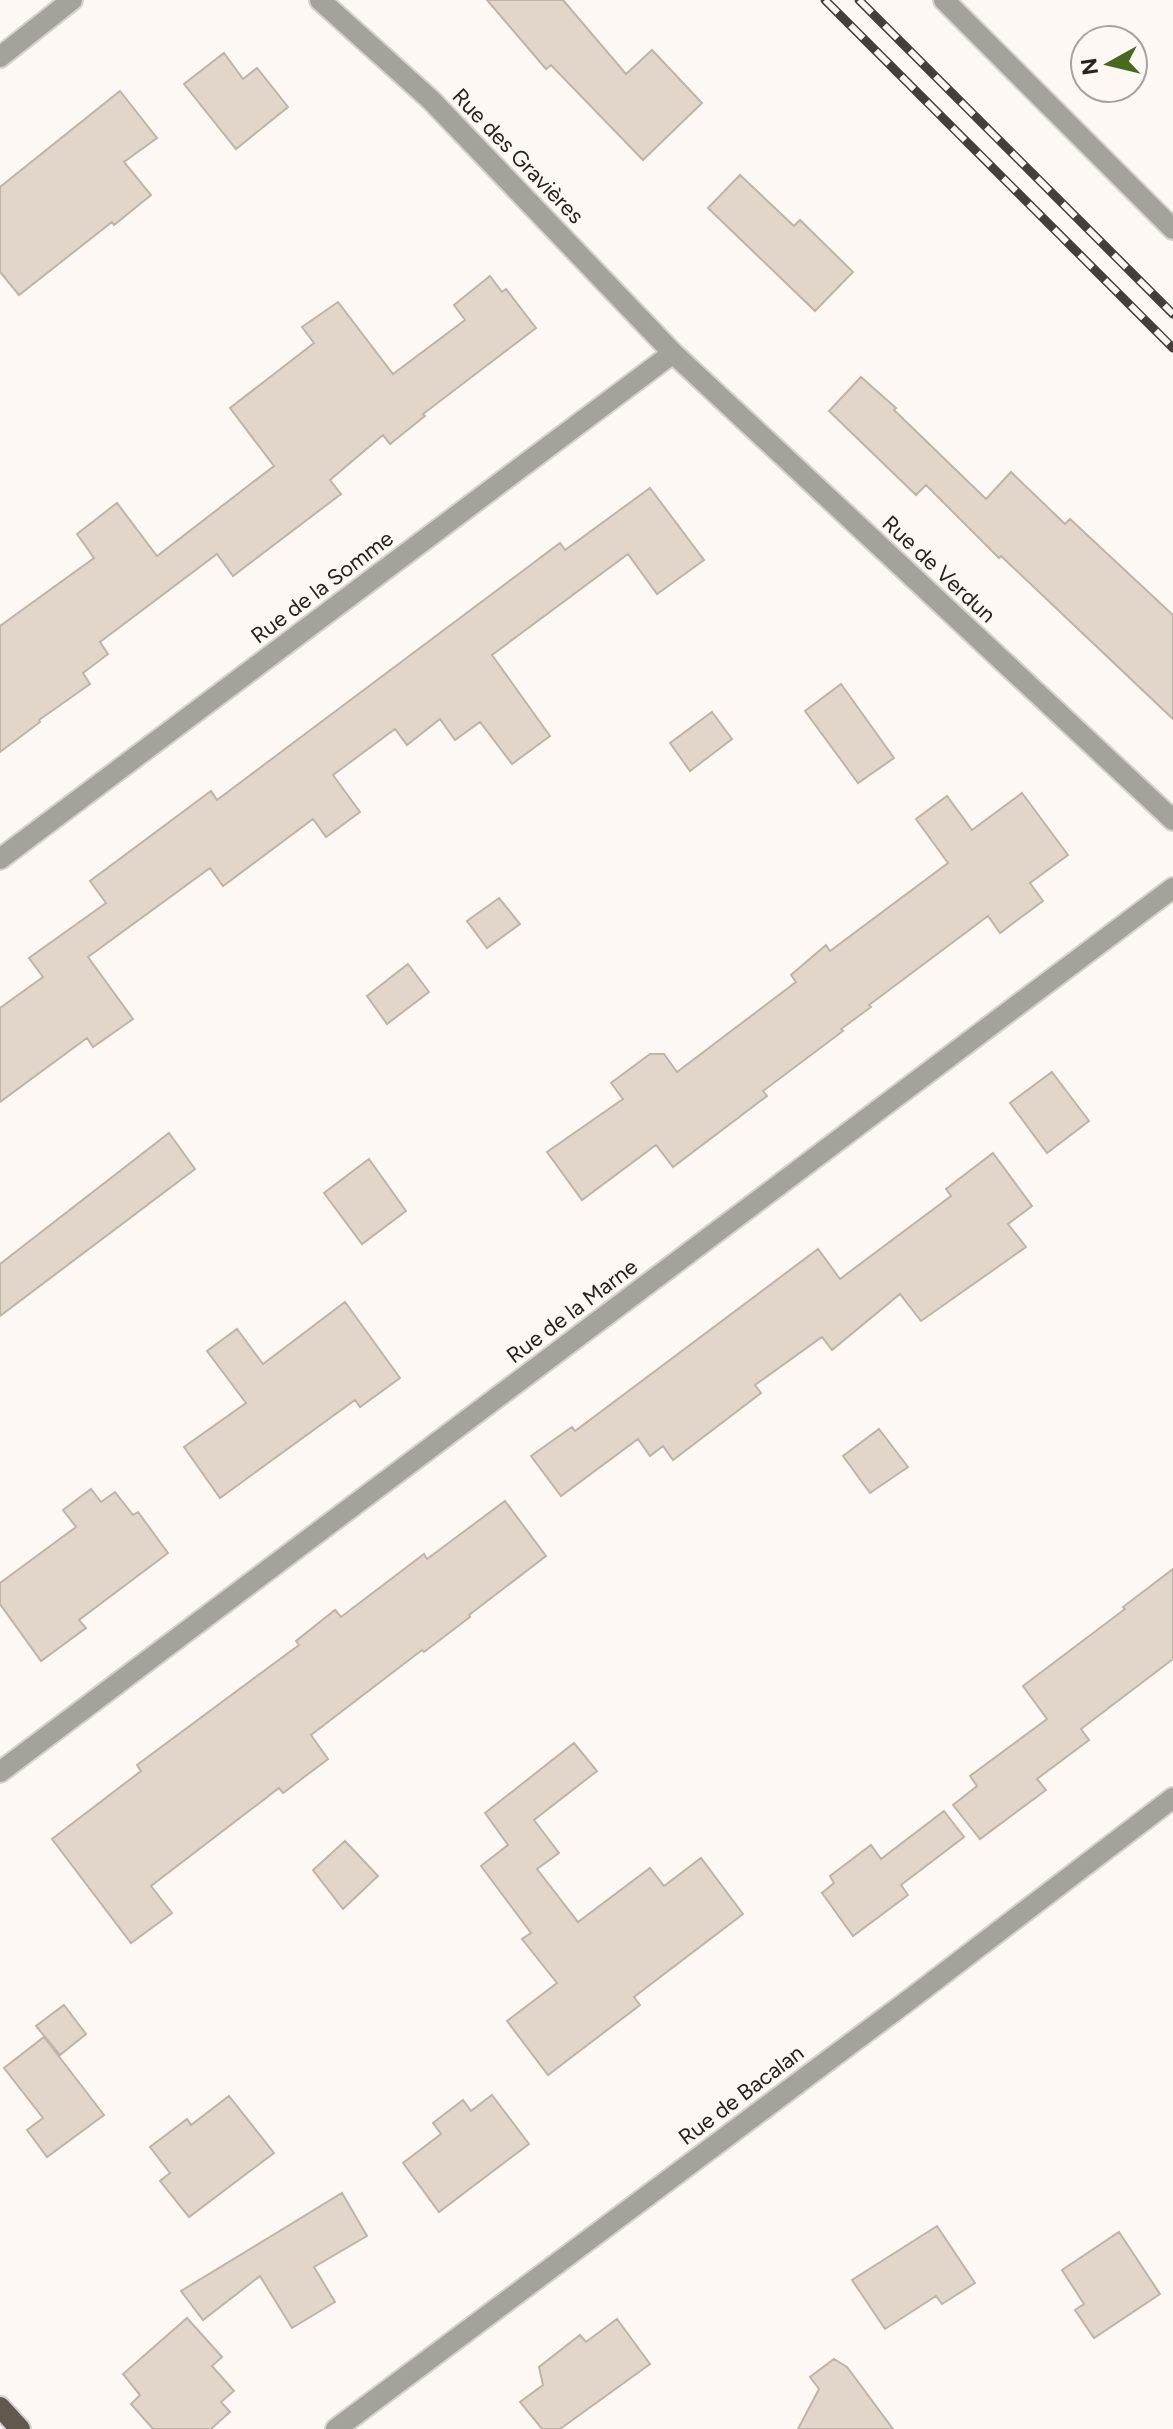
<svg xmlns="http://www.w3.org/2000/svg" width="1173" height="2429" font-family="Figtree,sans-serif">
<rect width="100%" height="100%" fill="#fdf8f3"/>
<!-- building -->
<path fill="#e2d6ca" stroke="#bfb4a8" stroke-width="2" d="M487 0H563L626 74 652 50 702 103 643 160 551 65 546 69Z
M224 53 243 79 257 68 288 107 236 149 184 84Z
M120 91 157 138 124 162 151 195 114 225 112 222 19 295 0 272V187Z
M740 175 794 226 800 220 853 272 815 311 708 208Z
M490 276 502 292 506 289 536 328 423 414 425 416 390 444 383 435 330 480 341 494 233 576 217 554 100 642 108 654 83 673 90 684 39 720 40 722 0 752V626L94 558 77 534 117 503 157 556 274 466 230 408 314 343 302 327 338 302 393 374 465 320 454 305Z
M861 377 896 408 894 410 986 499 1011 472 1065 524 1070 519 1173 615V719L1001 556 999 558 926 485 916 495 829 411Z
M650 488 704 560 657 594 628 554 492 655 550 736 512 764 480 722 455 740 440 719 407 745 395 729 333 775 360 812 326 837 313 819 223 886 210 868 88 957 133 1019 93 1047 87 1038 0 1102V1008L43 977 29 958 106 903 90 881 211 791 217 800 560 543 565 550Z
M841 684 894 758 858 783 805 711Z
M712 712 732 739 690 771 670 743Z
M1022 793 1068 855 1030 883 1043 901 1000 933 988 916 869 1005 871 1007 841 1029 843 1031 763 1091 767 1096 673 1167 656 1145 582 1200 547 1152 623 1099 611 1083 650 1054H664L677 1072 796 982 791 975 826 945 830 951 948 863 916 819 947 796 972 830Z
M499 898 520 924 487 948 467 921Z
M408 964 429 992 387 1024 367 996Z
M1052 1072 1089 1121 1047 1153 1010 1103Z
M169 1133 195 1169 0 1316V1264Z
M993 1153 1032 1206 1008 1224 1026 1247 921 1321 900 1294 832 1350 822 1337 755 1385 761 1393 673 1460 663 1446 650 1456 638 1439 561 1496 531 1456 572 1427 575 1431 818 1249 840 1279 951 1196 946 1189Z
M369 1159 406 1211 362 1244 324 1193Z
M345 1302 400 1378 360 1407 355 1400 220 1498 184 1447 246 1403 207 1351 237 1329 263 1364Z
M879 1429 908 1467 870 1493 843 1456Z
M91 1489 101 1502 115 1492 133 1515 138 1512 168 1553 79 1620 86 1628 41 1661 0 1604V1583L76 1527 63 1510Z
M505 1501 546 1556 469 1615 470 1617 424 1652 422 1650 311 1735 328 1759 283 1793 279 1788 151 1886 172 1913 131 1943 52 1839 141 1771 137 1765 299 1645 296 1641 335 1610 341 1617 424 1554 427 1559Z
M1173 1569V1659L1081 1729 1089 1740 1037 1779 1046 1790 980 1839 953 1805 977 1786 970 1776 1047 1719 1023 1686 1125 1609 1123 1607Z
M574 1743 597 1771 534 1820 559 1853 537 1869 578 1922 650 1868 664 1886 701 1858 743 1914 634 1997 640 2005 548 2075 507 2021 557 1983 522 1939 531 1933 481 1866 508 1845 485 1813Z
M944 1811 964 1837 901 1885 908 1895 853 1936 822 1893 834 1883 830 1876 871 1845 881 1859Z
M345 1841 378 1876 343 1909 313 1870Z
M64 2005 86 2034 60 2055 36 2026Z
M44 2037 104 2115 47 2157 27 2130 43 2118 4 2068Z
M492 2095 529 2144 439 2212 403 2163 441 2134 433 2123 463 2100 471 2111Z
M229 2096 274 2153 189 2217 160 2181 170 2173 150 2147 187 2119 191 2125Z
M342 2193 367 2236 314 2267 335 2302 292 2328 260 2276 203 2320 181 2291Z
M937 2226 975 2283 942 2304 936 2296 885 2329 852 2280Z
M1119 2232 1160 2294 1094 2338 1075 2310 1084 2304 1062 2270Z
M187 2318 222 2357 212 2366 234 2391 221 2402 230 2412 211 2429H153L131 2404 140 2395 123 2374Z
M617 2319 650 2364 560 2429H542L520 2402 543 2385 539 2367 580 2335 586 2342Z
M834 2359 847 2367 893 2429H798L819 2389 810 2377Z"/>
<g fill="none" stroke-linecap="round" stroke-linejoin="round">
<!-- street casing -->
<g stroke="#d6d1cd" stroke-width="24">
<path id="street" d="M320 0 431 100 673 353 1173 820
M944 0 1173 229
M0 57 72 0
M0 859 673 353
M0 1772 1173 888
M336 2429 913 1997 1173 1798"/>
</g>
<!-- primary casing -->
<g stroke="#d6d1cd" stroke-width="24">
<path id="primary" d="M0 2407 20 2429"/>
</g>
<!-- street -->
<use href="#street" stroke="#a5a19b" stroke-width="20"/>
<!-- primary -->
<use href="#primary" stroke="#615950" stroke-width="20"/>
<!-- rail casing -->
<g stroke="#443f3b" stroke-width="9">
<path id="rail" d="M825 0 1173 348
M859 0 1173 314"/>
</g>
<!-- rail -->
<use href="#rail" stroke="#fdf8f3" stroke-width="6" stroke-dasharray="18" stroke-linecap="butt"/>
</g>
<g text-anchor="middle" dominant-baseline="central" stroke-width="6" stroke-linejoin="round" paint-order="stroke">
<!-- street labels -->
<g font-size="22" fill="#27221e" stroke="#fdf8f3">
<text transform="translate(518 156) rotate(46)">Rue des Gravières</text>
<text transform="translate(939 569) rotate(43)">Rue de Verdun</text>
<text transform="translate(322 587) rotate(-37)">Rue de la Somme</text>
<text transform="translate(572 1311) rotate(-37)">Rue de la Marne</text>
<text transform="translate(741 2095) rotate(-37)">Rue de Bacalan</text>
</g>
</g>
<!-- north arrow -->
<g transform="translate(1109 64) rotate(262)"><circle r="38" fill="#fdf8f3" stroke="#a7a29e" stroke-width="2"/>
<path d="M0-6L14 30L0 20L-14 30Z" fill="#486920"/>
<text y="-12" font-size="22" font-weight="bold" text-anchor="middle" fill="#27221e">N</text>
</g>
</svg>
